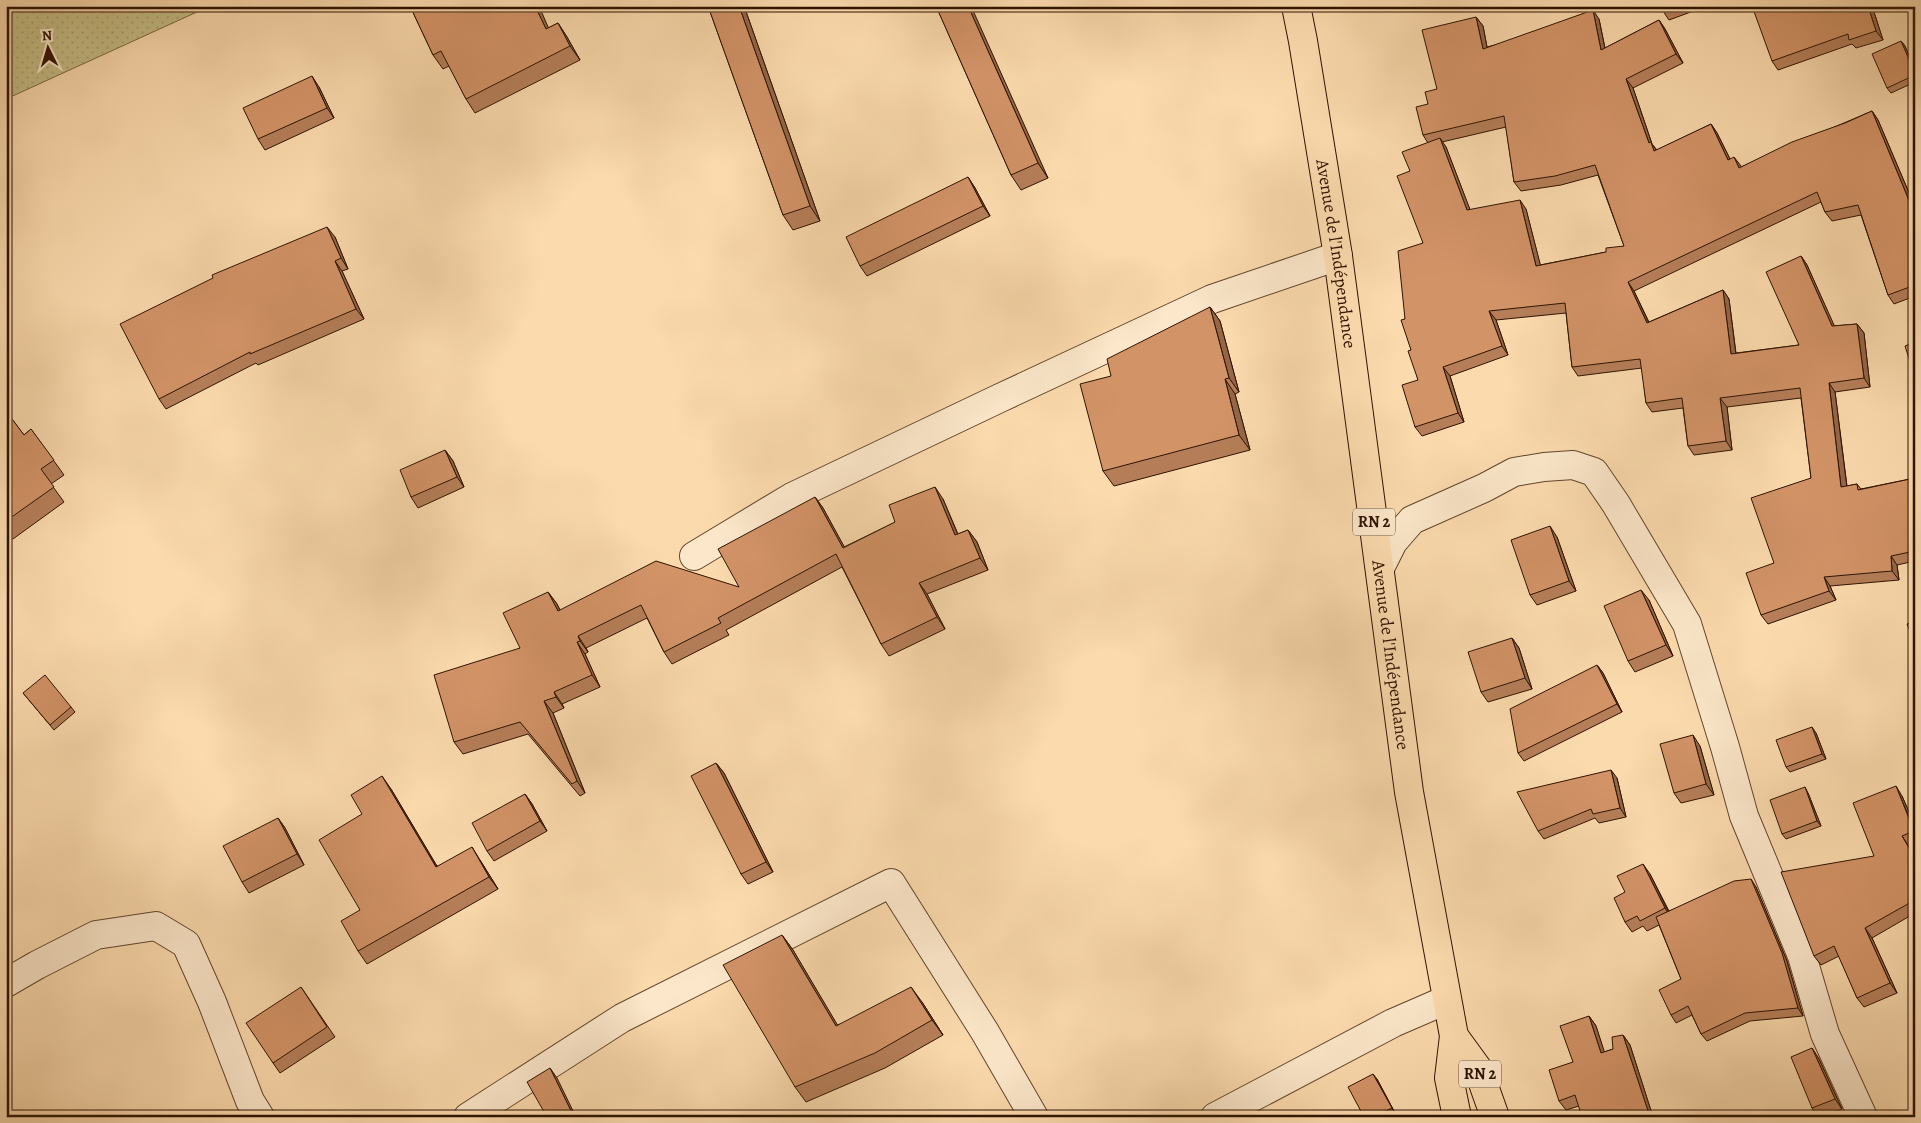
<svg xmlns="http://www.w3.org/2000/svg" width="1921" height="1123" font-family="Alegreya,serif">
<defs>
<pattern id="grass-dots" width="8" height="8" patternUnits="userSpaceOnUse" patternTransform="scale(1.25)"><rect width="8" height="8" fill="#c6bd85"/><path d="M2 2h.1M6 6h.1" fill="none" stroke="#aaa271" stroke-width="1.8" stroke-linecap="round"/></pattern>
</defs>
<rect width="100%" height="100%" fill="#fbdaad"/>
<filter id="stains"><feTurbulence type="fractalNoise" baseFrequency=".004" numOctaves="4"/><feColorMatrix values="0 0 0 0 .2 0 0 0 0 .09 0 0 0 0 .02 0 0 0 .5 -.17"/></filter>
<radialGradient id="worn" r=".72"><stop offset=".6" stop-color="#630" stop-opacity="0"/><stop offset="1" stop-color="#630" stop-opacity=".3"/></radialGradient>
<!-- grass -->
<path fill="url(#grass-dots)" stroke="#7a6842" d="M6 6H210L6 99Z"/>
<g fill="none" stroke-linecap="round" stroke-linejoin="round">
<!-- minor casing -->
<g stroke="#62452b" stroke-width="30">
<path id="minor" d="M694 556 792 497 1000 398 1212 299 1338 256
M1380 568 1393 542 1412 520 1484 488 1514 472 1544 467 1573 465 1594 472 1616 504 1687 624 1725 747 1744 816 1802 956 1825 1034 1863 1117
M6 983 37 965 96 935 156 926 186 944 212 1002 250 1101 260 1117
M468 1117 622 1018 891 883 985 1032 1034 1117
M1215 1117 1393 1023 1446 1000"/>
</g>
<!-- major casing -->
<g stroke="#2f1300" stroke-width="30">
<g id="major">
<path id="s1" d="M1296 6 1303 41 1338 256 1409 792 1454 1036 1449 1078 1457 1117"/>
<path d="M1454 1036 1478 1069 1495 1117"/>
</g>
</g>
<!-- minor -->
<use href="#minor" stroke="#fce7ca" stroke-width="28"/>
<!-- major -->
<use href="#major" stroke="#fbdaad" stroke-width="28"/>
</g>
<!-- wall -->
<path fill="#b57e59" stroke="#2f1300" fill-rule="evenodd" d="M410 6 548 28 558 23 567 37 580 60 475 113 466 99 449 66 443 69 433 55Z
M708 6H744L820 221 793 230 783 215Z
M936 6 1048 178 1021 190 1011 175Z
M1661 6H1707L1669 20 1663 11Z
M1872 6 1883 40 1856 48 1852 44 1778 70 1772 61 1824 11Z
M1476 17 1483 26 1487 47 1599 19 1605 48 1659 20 1665 29 1683 63 1633 88 1652 144 1657 150 1711 124 1717 133 1730 159 1741 167 1872 111 1878 120 1915 207V296L1894 304 1888 295 1861 215 1832 221 1825 212 1821 202 1634 291 1649 322 1723 290 1729 299 1736 353 1799 345 1801 256 1807 265 1834 326 1857 324 1864 333 1870 387 1835 392 1847 486 1857 484 1861 489 1915 478V561L1897 565 1899 580 1830 586 1836 600 1768 624 1761 615 1774 563 1811 478 1801 398 1727 407 1732 450 1694 455 1688 446 1683 408 1652 412 1646 403 1642 368 1578 376 1572 367 1566 313 1496 320 1508 355 1450 376 1464 422 1422 436 1415 427 1418 380 1411 350 1405 319 1423 243 1410 171 1428 143 1423 135 1428 104 1437 89ZM1506 127 1514 182 1521 191 1561 185 1598 175 1624 246 1606 252 1540 265 1526 209 1470 210 1446 147 1442 142Z
M1901 41 1905 46 1915 70V82L1891 93 1887 88Z
M319 87 334 118 265 150 258 139Z
M968 177 975 188 990 216 867 276 860 266Z
M335 237 348 269 342 271 364 319 258 365 256 363 166 409 159 399Z
M1210 307 1220 321 1239 392 1235 394 1250 450 1114 486 1103 471 1111 376Z
M6 411 24 435 31 429 64 475 51 484 64 502 6 544Z
M445 450 453 461 464 487 418 508 411 497Z
M815 497 823 508 844 547 943 499 958 534 968 530 977 542 988 570 927 594 945 629 889 656 881 644 842 567 726 630 729 635 672 664 664 652 647 618 586 648 588 652 585 654 600 687 562 704 564 708 553 713 585 793 580 796 528 734 463 754 454 742 520 648 548 592 557 604 560 610 739 587Z
M1557 537 1576 591 1537 605 1530 595Z
M1649 600 1673 656 1635 672 1628 661Z
M1512 638 1519 648 1532 689 1488 702 1481 692Z
M1597 665 1603 673 1622 712 1524 761 1518 753Z
M23 693 71 707 75 712 54 730Z
M1816 733 1826 759 1790 772 1786 767Z
M1700 746 1714 795 1681 803 1674 793Z
M716 763 724 773 773 872 748 884 741 874Z
M1617 778 1626 817 1599 823 1595 818 1544 839 1538 831Z
M391 789 437 866 480 860 498 889 367 964 358 951 360 910 362 814Z
M1808 793 1821 826 1786 839 1782 834Z
M525 794 532 804 547 831 494 861 487 851Z
M1902 796 1915 826V843L1909 846 1915 856V913L1872 938 1897 993 1864 1007 1857 998 1839 956 1821 965 1814 956 1874 856Z
M278 818 285 828 304 865 249 893 242 882Z
M1650 874 1669 911 1756 887 1787 961 1803 1016 1750 1021 1707 1041 1701 1034 1692 1015 1676 1023 1671 1015 1681 979 1659 925 1647 931 1643 926 1632 932 1625 922V892Z
M782 935 793 950 837 1025 922 1002 943 1035 885 1068 806 1102 795 1087Z
M301 987 335 1037 280 1073 273 1063Z
M1589 1016 1596 1026 1604 1052 1613 1049 1623 1035 1630 1045 1653 1117H1582L1579 1106 1566 1110 1559 1101Z
M1812 1048 1819 1059 1842 1109 1822 1117H1818L1812 1108Z
M1377 1079 1395 1113 1388 1117H1364Z"/>
<!-- shaded-wall -->
<path fill="#936748" stroke="#2f1300" d="M535 6H539L555 43 546 29Z
M739 6H744L820 221 810 206Z
M968 6H971L1048 178 1038 163Z
M1819 6H1822L1827 20 1821 11Z
M1868 6H1872L1883 40 1876 31Z
M1593 10 1599 19 1607 59 1601 50Z
M1476 17 1483 26 1489 58 1483 49Z
M1659 20 1665 29 1683 63 1676 54Z
M558 23 567 37 580 60 570 46Z
M1901 41 1905 46 1915 70V73Z
M312 76 319 87 334 118 327 108Z
M1626 79 1633 88 1652 144 1657 151 1661 161 1649 143Z
M1872 111 1878 120 1915 207V215Z
M1711 124 1717 133 1735 169 1728 160Z
M1440 138 1446 147 1474 220 1467 210Z
M1734 157 1741 166 1745 177 1739 168Z
M968 177 975 188 990 216 983 206Z
M1520 200 1526 209 1543 275 1536 266Z
M327 227 335 237 348 269 341 258Z
M1801 256 1807 265 1839 336 1832 326Z
M335 261 342 271 364 319 356 309Z
M1628 282 1634 291 1653 332 1647 323Z
M1723 290 1729 299 1737 363 1731 354Z
M1210 307 1220 321 1239 392 1229 378Z
M1489 311 1496 320 1508 355 1502 346Z
M1857 324 1864 333 1870 387 1864 378Z
M1443 367 1450 376 1464 422 1458 413Z
M1225 379 1235 394 1250 450 1239 435Z
M1829 383 1835 392 1848 496 1841 487Z
M1720 398 1727 407 1732 450 1726 441Z
M445 450 453 461 464 487 457 477Z
M935 487 943 499 963 547 955 535Z
M815 497 823 508 851 559 843 548Z
M1550 526 1557 537 1576 591 1569 581Z
M968 530 977 542 988 570 980 558Z
M1891 556 1897 565 1899 580 1892 571Z
M1824 577 1830 586 1836 600 1829 591Z
M919 583 927 594 945 629 937 617Z
M1641 590 1649 600 1673 656 1666 645Z
M548 592 557 604 566 623 558 611Z
M578 636 586 648 588 652 580 641Z
M1512 638 1519 648 1532 689 1525 678Z
M577 642 585 654 600 687 592 675Z
M1597 665 1603 673 1622 712 1617 704Z
M554 692 562 704 564 708 556 697Z
M544 701 553 713 585 793 577 781Z
M1812 727 1816 733 1826 759 1822 754Z
M1693 735 1700 746 1714 795 1706 784Z
M716 763 724 773 773 872 766 862Z
M1611 770 1617 778 1626 817 1620 808Z
M382 776 391 789 445 880 436 867Z
M1896 786 1902 796 1915 826V832Z
M1805 787 1808 793 1821 826 1817 821Z
M525 794 532 804 547 831 540 821Z
M278 818 285 828 304 865 297 854Z
M1902 836 1915 856V858Z
M472 847 480 860 498 889 489 877Z
M1643 864 1650 874 1672 919 1665 908Z
M1751 879 1756 887 1787 961 1803 1016 1798 1008Z
M1865 928 1872 938 1897 993 1890 983Z
M782 935 793 950 847 1041 836 1026Z
M911 987 922 1002 943 1035 932 1020Z
M1589 1016 1596 1026 1608 1063 1601 1053Z
M1623 1035 1630 1045 1653 1117H1650Z
M1812 1048 1819 1059 1842 1109 1835 1099Z
M550 1068 557 1078 576 1117H574Z
M1373 1074 1377 1079 1395 1113 1392 1108Z"/>
<!-- building -->
<path fill="#d29367" stroke="#2f1300" d="M410 6H535L546 29 558 23 570 46 466 99 441 51 433 55Z
M708 6H739L810 206 783 215Z
M936 6H968L1038 163 1011 175Z
M1661 6H1677L1663 11Z
M1752 6H1819L1821 11 1837 6H1868L1876 31 1849 40 1848 34 1772 61Z
M1593 10 1601 50 1659 20 1676 54 1626 79 1649 143 1651 142 1654 151 1711 124 1728 160 1734 157 1739 168 1792 142 1845 123 1872 111 1915 215V285L1888 295 1858 205 1825 212 1817 192 1628 282 1647 323 1723 290 1731 354 1799 345 1766 272 1801 256 1832 326 1857 324 1864 378 1829 383 1841 487 1857 484 1858 490 1915 478V551L1891 556 1892 571 1824 577 1829 591 1761 615 1746 573 1774 563 1751 498 1811 478 1800 388 1720 398 1726 441 1688 446 1682 398 1646 403 1640 359 1572 367 1565 303 1489 311 1502 346 1443 367 1458 413 1415 427 1402 385 1418 380 1408 351 1411 350 1401 320 1405 319 1398 251 1423 243 1397 176 1410 171 1402 152 1440 138 1467 210 1520 200 1536 266 1606 252V248L1624 246 1595 165 1555 176 1514 182 1504 116 1423 135 1416 107 1428 104 1425 92 1437 89 1422 30 1476 17 1483 49Z
M1901 41 1915 73V75L1887 88 1872 54Z
M312 76 327 108 258 139 243 108Z
M968 177 983 206 860 266 846 237Z
M327 227 341 258 335 261 356 309 250 354V352L159 399 120 324 213 278 212 275Z
M1210 307 1229 378 1225 379 1239 435 1103 471 1080 384 1111 376 1107 359Z
M1915 342V374H1914L1905 346Z
M6 411 24 435 31 429 54 460 41 469 54 487 6 521Z
M445 450 457 477 411 497 400 470Z
M935 487 955 535 968 530 980 558 919 583 937 617 881 644 836 554 718 618 721 623 664 652 641 605 578 636 580 641 577 642 592 675 554 692 556 697 544 701 577 781 572 784 520 722 454 742 434 675 520 648 503 613 548 592 558 611 656 561 739 587 718 549 815 497 843 548 895 522 889 505Z
M1550 526 1569 581 1530 595 1511 540Z
M1641 590 1666 645 1628 661 1604 606Z
M1915 621V643L1907 624Z
M1512 638 1525 678 1481 692 1468 652Z
M1597 665 1617 704 1518 753 1510 709Z
M45 675 71 707 50 725 23 693Z
M1812 727 1822 754 1786 767 1776 740Z
M1693 735 1706 784 1674 793 1660 744Z
M716 763 766 862 741 874 691 776Z
M1611 770 1620 808 1593 814 1591 809 1538 831 1517 792Z
M382 776 436 867 472 847 489 877 358 951 341 921 360 910 319 840 362 814 351 795Z
M1896 786 1914 831 1902 836 1915 858V900L1865 928 1890 983 1857 998 1834 946 1814 956 1781 872 1874 856 1853 803Z
M1805 787 1817 821 1782 834 1770 800Z
M525 794 540 821 487 851 472 823Z
M278 818 297 854 242 882 223 846Z
M1643 864 1665 908 1640 921 1637 916 1625 922 1614 898 1625 892 1617 876Z
M1751 879 1782 953 1798 1008 1745 1013 1701 1034 1688 1006 1671 1015 1659 990 1681 979 1656 917 1734 881Z
M782 935 836 1026 911 987 932 1020 875 1053 795 1087 723 965Z
M301 987 327 1027 273 1063 246 1023Z
M1589 1016 1601 1053 1613 1049 1612 1037 1623 1035 1650 1117H1619V1113L1607 1117H1582L1575 1095 1559 1101 1549 1070 1573 1062 1560 1026Z
M1812 1048 1835 1099 1812 1108 1791 1057Z
M550 1068 574 1117H547L527 1082Z
M1373 1074 1392 1108 1374 1117H1364L1348 1087Z"/>
<g text-anchor="middle" dominant-baseline="central" stroke-width="4.5" stroke-linejoin="round" paint-order="stroke">
<!-- shield labels -->
<g fill="#fce7ca" stroke="#6c533d" stroke-width="1">
<rect x="1353" y="508.5" width="42" height="27" rx="4"/>
<rect x="1459" y="1060.5" width="42" height="27" rx="4"/>
</g>
<g font-size="16" font-weight="bold" fill="#2f1300">
<text x="1374" y="522">RN 2</text>
<text x="1480" y="1074">RN 2</text>
</g>
<!-- street labels -->
<g font-size="18" fill="#2f1300" stroke="#fce7ca">
<text stroke="none"><textPath href="#s1" startOffset="251">Avenue de l'Indépendance</textPath></text>
<text stroke="none"><textPath href="#s1" startOffset="656">Avenue de l'Indépendance</textPath></text>
</g>
</g>
<!-- margin -->
<rect width="1921" height="1123" fill="none" stroke="#fbdaad" stroke-width="25"/>
<rect x="8" y="8" width="1906" height="1108" fill="none" stroke="#2f1300" stroke-width="2.5"/>
<rect x="12" y="12" width="1896" height="1098" fill="none" stroke="#2f1300"/>
<!-- north arrow -->
<g transform="translate(48 48) rotate(355)" stroke="#fce7ca" stroke-width="4" paint-order="stroke">
<path d="M0-4L9 19L0 12L-9 19Z" fill="#2f1300"/>
<text y="-8" font-size="14" font-weight="bold" text-anchor="middle" fill="#2f1300">N</text>
</g>
<rect width="100%" height="100%" filter="url(#stains)"/>
<rect width="100%" height="100%" fill="url(#worn)"/>
</svg>
